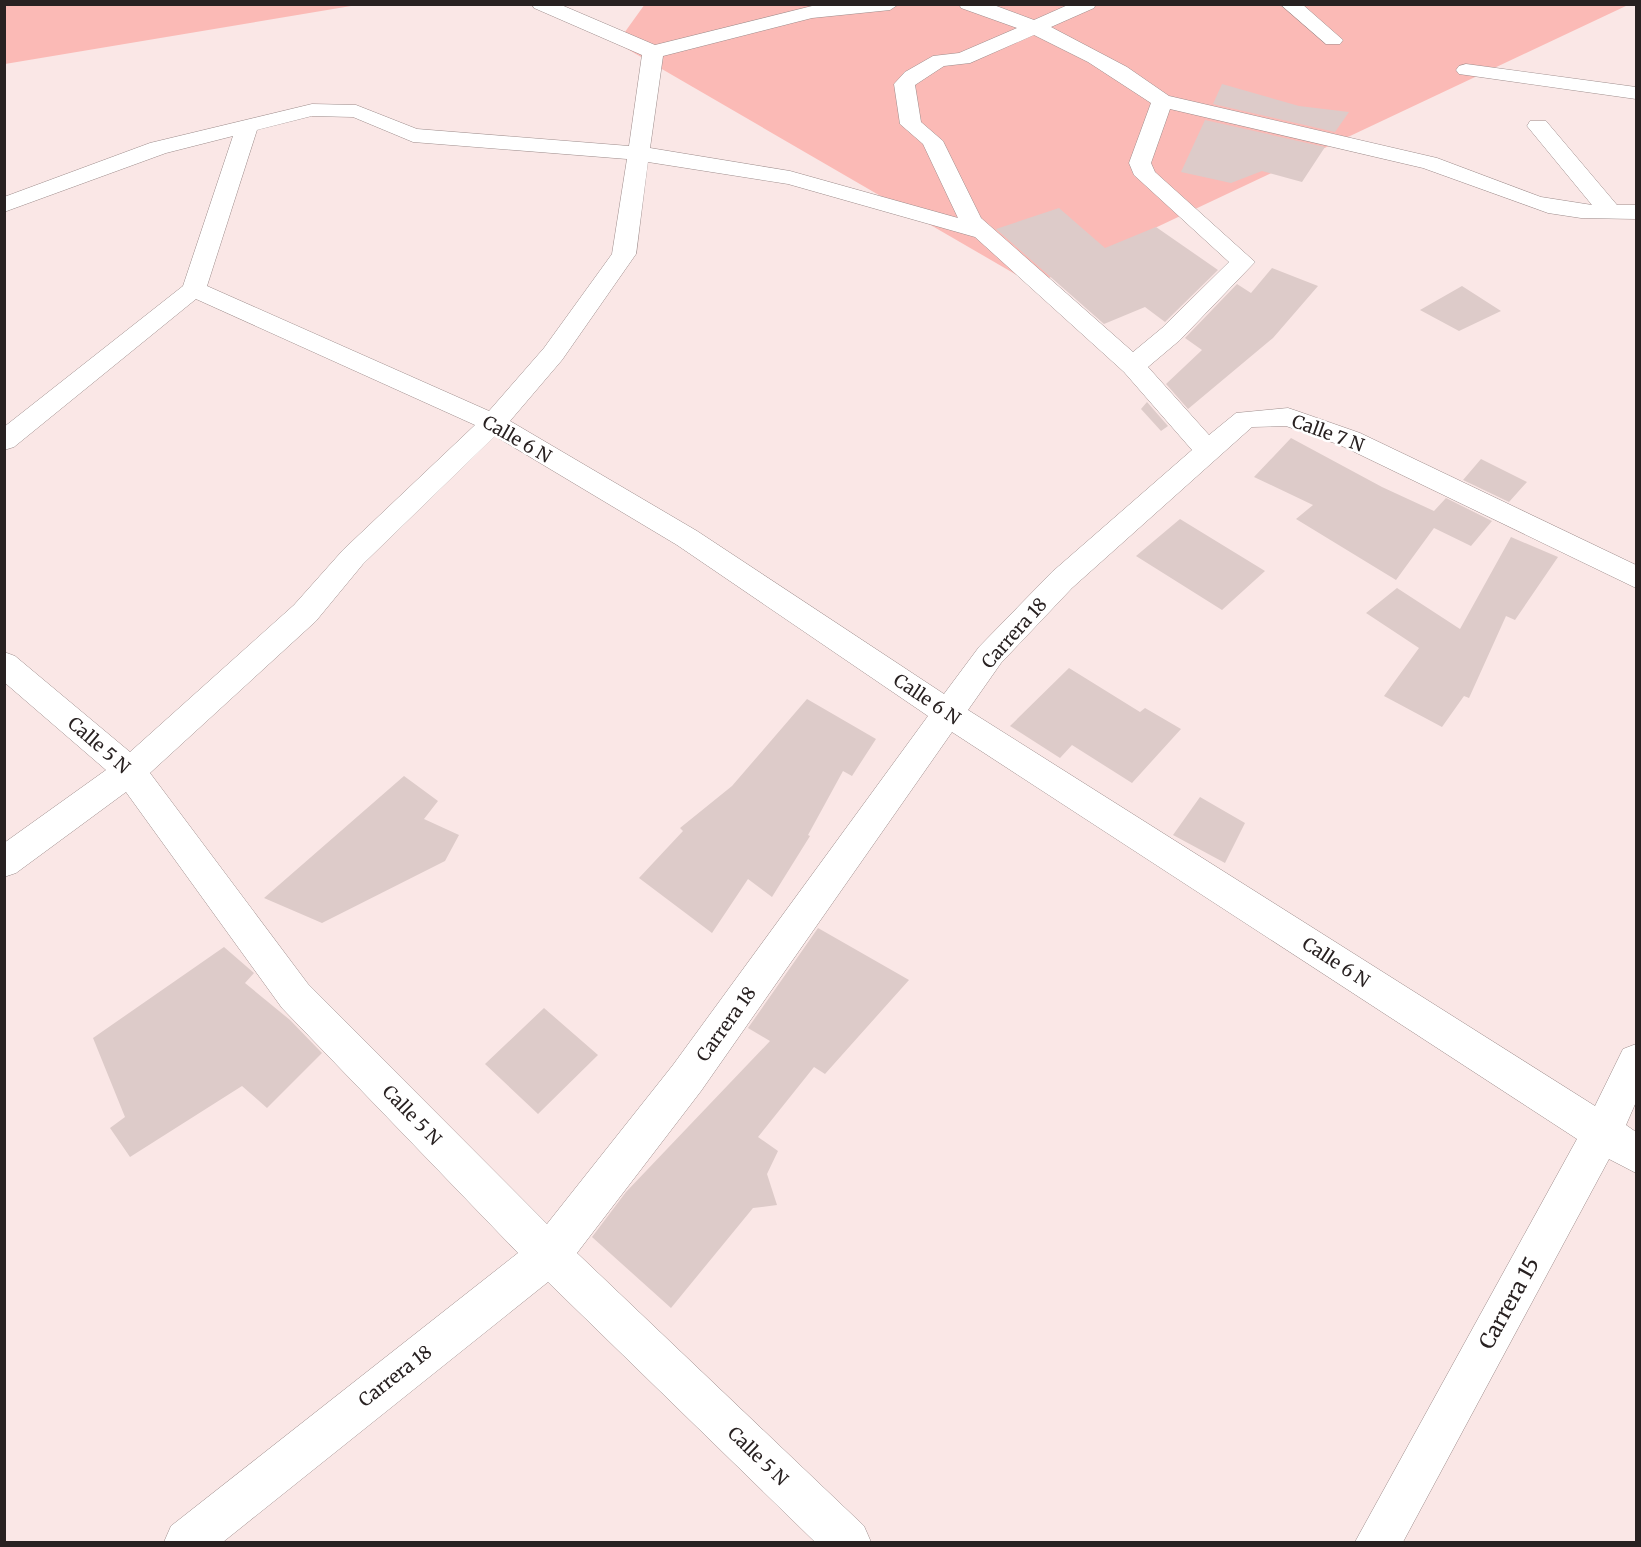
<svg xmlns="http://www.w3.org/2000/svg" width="1641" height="1547" font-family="Merriweather,serif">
<rect width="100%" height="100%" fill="#fae7e6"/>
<!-- green -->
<path fill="#fbbab6" d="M5 4H357V5L5 64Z
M645 4 1628 5 1034 285 617 43Z"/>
<!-- building -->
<path fill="#ddcbc9" d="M1222 84 1299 106 1349 112 1335 132 1213 104Z
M1205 120 1325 147 1302 182 1262 171 1231 183 1181 172Z
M1059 208 1105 248 1156 227 1218 270 1165 322 1145 307 1104 324 996 229Z
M1272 268 1318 286 1273 338 1188 409 1166 384 1202 350 1185 338 1237 284 1251 293Z
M1462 286 1501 311 1459 331 1420 310Z
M1147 402 1168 426 1161 431 1141 409Z
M1291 438 1382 487 1434 511 1446 498 1492 521 1471 546 1434 528 1396 580 1296 519 1313 505 1254 477Z
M1481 459 1527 482 1509 502 1463 480Z
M1180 519 1265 571 1222 610 1136 556Z
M1511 537 1558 557 1515 620 1506 616 1469 698 1464 696 1442 727 1384 696 1419 648 1366 613 1397 588 1460 629Z
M1069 668 1140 712 1145 708 1181 729 1132 783 1072 745 1060 758 1010 726Z
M807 699 876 739 852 776 843 771 808 835 810 836 772 897 748 879 712 933 639 878 683 831 680 828 732 786Z
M404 776 438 801 424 819 459 835 445 861 322 923 264 898Z
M1200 797 1245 823 1225 863 1173 835Z
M818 928 909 980 825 1074 814 1067 758 1137 778 1151 767 1174 777 1205 753 1208 671 1308 592 1237 626 1192 770 1041 748 1028Z
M224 947 254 973 245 983 290 1020 322 1053 267 1108 242 1086 130 1157 110 1128 125 1117 93 1038Z
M544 1008 598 1055 538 1114 485 1064Z"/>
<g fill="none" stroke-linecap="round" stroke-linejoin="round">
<!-- minor casing -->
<g stroke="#9d8c8b" stroke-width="1">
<path id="minor" d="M532 4H559L655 45 812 6 899 4 890 10 812 18 663 56 650 148 790 171 958 218 923 144 900 124 894 84 905 72 933 56 959 53 1017 28 961 8 959 4H991L1034 20 1070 4H1096L1094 8 1051 27 1127 67 1169 96 1437 158 1541 197 1592 205 1527 126 1530 121H1546L1617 205H1636V219L1581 218 1548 213 1423 168 1170 109 1151 163 1155 172 1255 262 1180 340 1148 367 1209 435 1236 413 1288 408 1297 411 1360 433 1636 565V588L1340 445 1286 426 1252 427 1072 588 1001 663 968 710 1595 1106 1623 1049 1636 1044V1102L1626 1125 1636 1132V1173L1609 1159 1403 1542H1355L1577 1139 952 732 701 1091 577 1253 864 1526 871 1542H815L548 1282 223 1542H164L171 1526 518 1253 282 1008 126 792 16 873 4 877V843L106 770 4 682V652L15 656 130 752 294 605 343 550 475 425 196 299 14 447 4 450V427L183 286 233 136 166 153 4 212V197L150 143 312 104 356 105 417 129 629 146 642 55 534 8ZM1034 35 1088 62 1151 103 1129 163 1134 175 1229 262 1162 328 1133 352 981 218 943 141 921 122 915 85 944 66 970 63ZM312 116 353 117 413 142 627 159 612 254 544 348 489 411 207 286 257 130ZM648 162 788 184 975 237 1124 372 1192 450 1052 572 979 647 944 694 697 531 510 421 562 360 636 254ZM495 436 677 545 928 716 673 1065 547 1224 308 984 150 773 316 621 363 564Z
M1280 4H1302L1343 40 1340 44H1326Z
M1466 64 1636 87V99L1459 74 1456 70 1459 66Z"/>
</g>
<!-- minor -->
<use href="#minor" fill="#fff" fill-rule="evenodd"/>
</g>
<g text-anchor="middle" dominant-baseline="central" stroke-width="5" stroke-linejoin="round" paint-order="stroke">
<!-- street labels -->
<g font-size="18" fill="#282121" stroke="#fff">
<text transform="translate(1328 433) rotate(20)">Calle 7 N</text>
<text transform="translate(517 439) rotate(30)">Calle 6 N</text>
<text transform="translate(1014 633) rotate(-48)">Carrera 18</text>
<text transform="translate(927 699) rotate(34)">Calle 6 N</text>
<text transform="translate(99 745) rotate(41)">Calle 5 N</text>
<text transform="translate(1336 962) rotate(33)">Calle 6 N</text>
<text transform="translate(726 1024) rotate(-54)">Carrera 18</text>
<text transform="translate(412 1115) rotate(46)">Calle 5 N</text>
<text transform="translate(395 1376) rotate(-38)">Carrera 18</text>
<text transform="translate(758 1456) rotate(44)">Calle 5 N</text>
</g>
<!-- near-street labels -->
<g font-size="21" fill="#282121" stroke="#fff">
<text transform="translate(1509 1303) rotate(-61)">Carrera 15</text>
</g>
</g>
<!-- border -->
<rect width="1641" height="1547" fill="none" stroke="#282121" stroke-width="12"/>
</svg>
